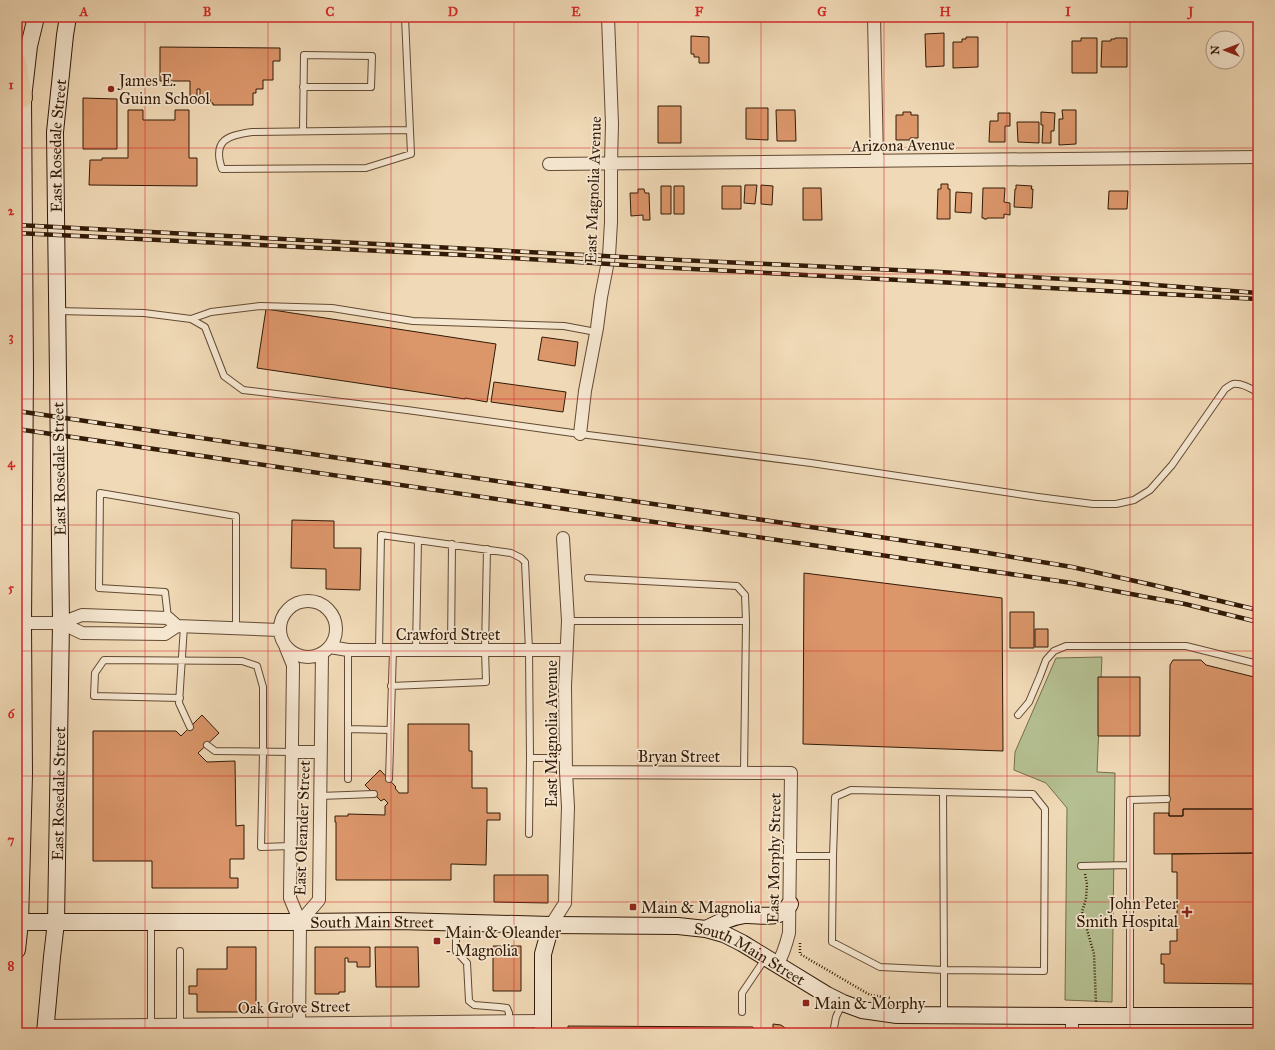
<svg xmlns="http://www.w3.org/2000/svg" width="1275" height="1050" font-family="'IM FELL Great Primer',serif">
<rect width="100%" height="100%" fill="#f0d9b6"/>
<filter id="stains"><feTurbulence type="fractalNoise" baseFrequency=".005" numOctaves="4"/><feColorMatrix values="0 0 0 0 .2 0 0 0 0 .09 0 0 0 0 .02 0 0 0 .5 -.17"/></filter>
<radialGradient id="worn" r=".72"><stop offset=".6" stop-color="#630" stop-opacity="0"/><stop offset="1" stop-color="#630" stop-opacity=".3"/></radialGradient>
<!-- green -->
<path fill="#b5c092" stroke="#746d4c" d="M1102 657 1097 772 1115 773 1112 1002 1065 1000 1067 808 1046 783 1014 770 1015 752 1056 658Z"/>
<!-- building -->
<path fill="#db966a" stroke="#321a06" d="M944 33V66L926 67 925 34Z
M691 36 709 37V63H699V57H694V54H691Z
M966 37H978V67L953 68V42H962V39H966Z
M1081 38H1097V73H1072V41H1081Z
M1115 38H1127V67H1101L1102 41H1111V39H1115Z
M160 47 280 48V61H273V80H263V89H256V93H253V105H213V103H210V99H200V89H197V102H190V81H160Z
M83 98 117 99V149H83Z
M658 106H681V143H658Z
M746 108H768V140L746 139Z
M128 110H143V120H175V110H189V158H197V186L89 185 90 160H102V158H128Z
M776 110H795L796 141H777Z
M1062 110H1076V144L1059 145V119H1063Z
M903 112H911V115H918V138H910V140H896V115H903Z
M1041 112 1055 113 1054 131H1051V143H1042L1043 125H1041Z
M998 113H1010V126H1005V142H989L990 121H998Z
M1017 122H1039V143L1018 142Z
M941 184H948V189H950V219H937L938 189H941Z
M745 185H757L755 204 744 203Z
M761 185 773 186 772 205 761 204Z
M1016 185 1032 186 1031 189H1033L1032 208 1014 207 1015 189H1016Z
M661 186H671V214H661Z
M674 186H684V214H674Z
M722 186H741V209H722Z
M803 188H821L822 220H803Z
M983 188H1005L1004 202 1010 203V215L1004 214V218H987V219H984V218H982Z
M638 189H644L645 193H649L650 220H643V215L631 216 630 193H638Z
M1256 189H1258V227H1254V193H1256Z
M1109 191H1128L1127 209H1108Z
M956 192 972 193 971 213 955 212Z
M266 309 496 344 487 402 465 398V399L257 368Z
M542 337 578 342 575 366 538 360Z
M494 382 566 392 563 412 491 402Z
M292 520 334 521V548H361L360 590 326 589V569L291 568Z
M804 573 1002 598 1003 751 803 744Z
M1010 612H1034V648H1010Z
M1035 629H1048V647H1035Z
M1173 660H1201L1206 665 1258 678V809H1183V816H1169L1170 665Z
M1098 677H1140V736H1098Z
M202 715 219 733 198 753 207 762 235 761 236 826 244 825V859H230V878H238V888H152V861H93V731H176L181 736Z
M408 724H469V751H472V788H487V813H500V820H487L486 865 451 864V880H336V822H335V816H348V814L385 815V806L388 803 384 799 381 801 365 785 380 770 396 787 395 788 399 793H408Z
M1183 809H1258V853L1154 854V813H1169V816H1183Z
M1258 853V984L1164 983V964H1161V954H1170V941H1177V872H1172V854Z
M494 875H548V903L494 902Z
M493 946H521V991H493Z
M227 947H256V1012H197V994H189V986H197V969H227Z
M315 947H370V967H357V962H348V958H345V992H339V994H315Z
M375 947H418L419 987H376Z
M773 1024 781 1025 792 1033H773Z
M568 1026 753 1027V1033H568Z"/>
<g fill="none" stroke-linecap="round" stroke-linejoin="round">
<!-- lane casing -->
<g stroke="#624a32" stroke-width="8">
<path id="lane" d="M405 17 411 154 366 168 222 169C212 140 228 135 252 132L410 130
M303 131 304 55 372 56 371 87H303
M58 311 144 313 191 319 205 327 224 376 243 390 407 410 580 434 811 463 1038 497 1093 504H1116L1134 500 1150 490 1172 465 1225 389C1228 387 1230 385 1233 384 1241 383 1252 389 1258 393
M191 319 211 312 260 306 332 308 413 321 564 326 596 332
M588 578 737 586 745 595 746 621
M168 618 165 592 99 588 100 493 236 516V628
M568 621H746L744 773
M184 626 179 703 190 727
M348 650V729L390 730
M379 650 381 535 511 553 521 558 525 562 529 650 530 758H566
M416 650 418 540
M451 650 452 544
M391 686 486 682 485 650 487 549
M180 698 94 696 95 673 104 660 242 661 257 666 263 687V752L261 847 291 846
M1018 715 1029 702 1040 676 1046 660 1054 651 1066 646H1186L1258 664
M207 745 215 751 292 752
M348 779V729
M389 779 393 650
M320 796 374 794
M529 834 530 758
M790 856H833L835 797 851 790 1033 794 1045 809 1044 971 944 970V1014
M833 856 832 942 880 967 944 970 943 792
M1081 866 1130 865
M456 924V951L467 963 469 1001 474 1005 499 1007 507 1008 509 1013V1022
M180 951V1024
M742 1012V993L765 959
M1130 1015V800L1167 799
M151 1025V922
M833 1033 836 1017 842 1004"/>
</g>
<!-- street casing -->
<g stroke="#624a32" stroke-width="14">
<path id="street" d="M874 17 877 161
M549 164 1258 157
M580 434 585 391 597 328 601 297 609 256 611 222V163L612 124 608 17
M280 629a28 28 0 1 1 56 0a28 28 0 1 1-56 0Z
M17 623H61L82 615 168 618 177 626
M61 623 82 633 165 634 177 626 279 630
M330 647 348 650H566
M286 648 293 665 290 898 300 922 299 1033
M292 752H321
M566 772 791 773 789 933C786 945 783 955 777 965
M300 922 319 900 322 654
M551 925 565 903 568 807 566 772 565 686 568 621 563 538
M1072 1016V1033
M45 1026 543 1021"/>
</g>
<!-- secondary casing -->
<g stroke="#321a06" stroke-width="18">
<g id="secondary">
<path id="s1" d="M17 922H300L398 921 551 925 678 926 706 929 724 934 742 943 827 995 843 1003 862 1010 897 1015 1072 1016H1258"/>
<path d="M706 929C718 923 730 917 744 915 762 914 779 922 790 904"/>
<path d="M17 950 20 922 24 775 23 623 25 372 23 98 29 46 36 17"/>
<path id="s2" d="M45 1033 52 957 56 922 61 623 55 132 65 35 68 17"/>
<path d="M543 1033V954L551 925"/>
</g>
</g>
<!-- primary casing -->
<g stroke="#321a06" stroke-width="20">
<path id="primary" d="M17 62 23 98"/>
</g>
<!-- path -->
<path stroke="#321a06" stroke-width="2.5" stroke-dasharray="1 2" stroke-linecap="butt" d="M1085 874 1087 884 1086 899 1082 912 1094 954 1096 1003
M800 943V954L870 995 891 998"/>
<!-- lane -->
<use href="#lane" stroke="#f5e6d0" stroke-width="6"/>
<!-- street -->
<use href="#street" stroke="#f5e6d0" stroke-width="12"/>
<!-- secondary -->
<use href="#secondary" stroke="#f5e6d0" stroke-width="16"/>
<!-- primary -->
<use href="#primary" stroke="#f0d9b6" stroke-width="18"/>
<!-- rail casing -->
<g stroke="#321a06" stroke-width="4.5">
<path id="rail" d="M17 225 680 260 939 272 1116 282 1258 293
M17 233 463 255 674 268 1258 299
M17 411 982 552 1072 567 1153 585 1258 610
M17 429 1072 583 1185 604 1258 622"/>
</g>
<!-- rail -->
<use href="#rail" stroke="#f5e6d0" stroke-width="3" stroke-dasharray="9" stroke-linecap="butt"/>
</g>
<!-- grid -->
<path fill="none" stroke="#d62828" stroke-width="1" stroke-opacity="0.55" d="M145 17V1033M268 17V1033M391 17V1033M514 17V1033M638 17V1033M761 17V1033M884 17V1033M1007 17V1033M1130 17V1033M17 148H1258M17 274H1258M17 399H1258M17 525H1258M17 651H1258M17 776H1258M17 902H1258"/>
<!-- markers -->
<g fill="#8f2418" stroke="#f5e6d0" stroke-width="1.5">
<circle cx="111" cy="89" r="4"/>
<rect x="629" y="903" width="8" height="8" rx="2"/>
<path d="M1185 906h4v4h4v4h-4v4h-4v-4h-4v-4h4z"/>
<rect x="433" y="937" width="8" height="8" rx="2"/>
<rect x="802" y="999" width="8" height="8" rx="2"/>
</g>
<g text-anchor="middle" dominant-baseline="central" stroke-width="3.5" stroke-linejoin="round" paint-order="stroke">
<!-- poi labels -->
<g font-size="16" fill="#321a06" stroke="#f5e6d0" text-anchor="start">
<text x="119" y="80">James E.<tspan x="119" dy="18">Guinn School</tspan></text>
<text x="1178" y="903" text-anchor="end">John Peter<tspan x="1178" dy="18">Smith Hospital</tspan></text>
<text x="641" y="907">Main &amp; Magnolia</text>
<text x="445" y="932">Main &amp; Oleander<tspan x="445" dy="18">- Magnolia</tspan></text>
<text x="814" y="1003">Main &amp; Morphy</text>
</g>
<!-- street labels -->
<g font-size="16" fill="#321a06" stroke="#f5e6d0">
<text stroke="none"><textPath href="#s2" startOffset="888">East Rosedale Street</textPath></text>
<text transform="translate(903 145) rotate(-1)">Arizona Avenue</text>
<text transform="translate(593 190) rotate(-88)">East Magnolia Avenue</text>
<text transform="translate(59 469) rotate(-91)">East Rosedale Street</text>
<text x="448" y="634">Crawford Street</text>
<text transform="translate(551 734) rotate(-90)">East Magnolia Avenue</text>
<text x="679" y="756">Bryan Street</text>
<text stroke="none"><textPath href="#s2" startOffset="240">East Rosedale Street</textPath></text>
<text transform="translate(302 828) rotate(-88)">East Oleander Street</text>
<text transform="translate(774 858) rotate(-89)">East Morphy Street</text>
<text stroke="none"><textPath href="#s1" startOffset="355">South Main Street</textPath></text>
<text stroke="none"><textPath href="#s1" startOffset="739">South Main Street</textPath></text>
<text transform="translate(294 1007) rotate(-1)">Oak Grove Street</text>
</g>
</g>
<!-- margin -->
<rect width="1275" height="1050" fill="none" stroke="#f0d9b6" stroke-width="44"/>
<!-- north arrow -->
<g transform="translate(1225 50) rotate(270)"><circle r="19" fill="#f5e6d0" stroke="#a7947f"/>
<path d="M0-3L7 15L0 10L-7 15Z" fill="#8f2418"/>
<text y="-6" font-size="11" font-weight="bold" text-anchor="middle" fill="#321a06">N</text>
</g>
<rect x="22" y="22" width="1231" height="1006" fill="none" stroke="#d62828" stroke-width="1.5"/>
<g font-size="13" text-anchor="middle" font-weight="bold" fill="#d62828">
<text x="84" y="16">A</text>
<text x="207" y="16">B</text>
<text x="330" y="16">C</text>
<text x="453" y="16">D</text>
<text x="576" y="16">E</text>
<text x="699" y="16">F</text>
<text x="822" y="16">G</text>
<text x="945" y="16">H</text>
<text x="1068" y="16">I</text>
<text x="1191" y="16">J</text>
<text x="11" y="89">1</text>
<text x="11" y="215">2</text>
<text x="11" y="341">3</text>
<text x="11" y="467">4</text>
<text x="11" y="592">5</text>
<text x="11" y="718">6</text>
<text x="11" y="844">7</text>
<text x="11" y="970">8</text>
</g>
<rect width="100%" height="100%" filter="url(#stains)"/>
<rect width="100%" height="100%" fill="url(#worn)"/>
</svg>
